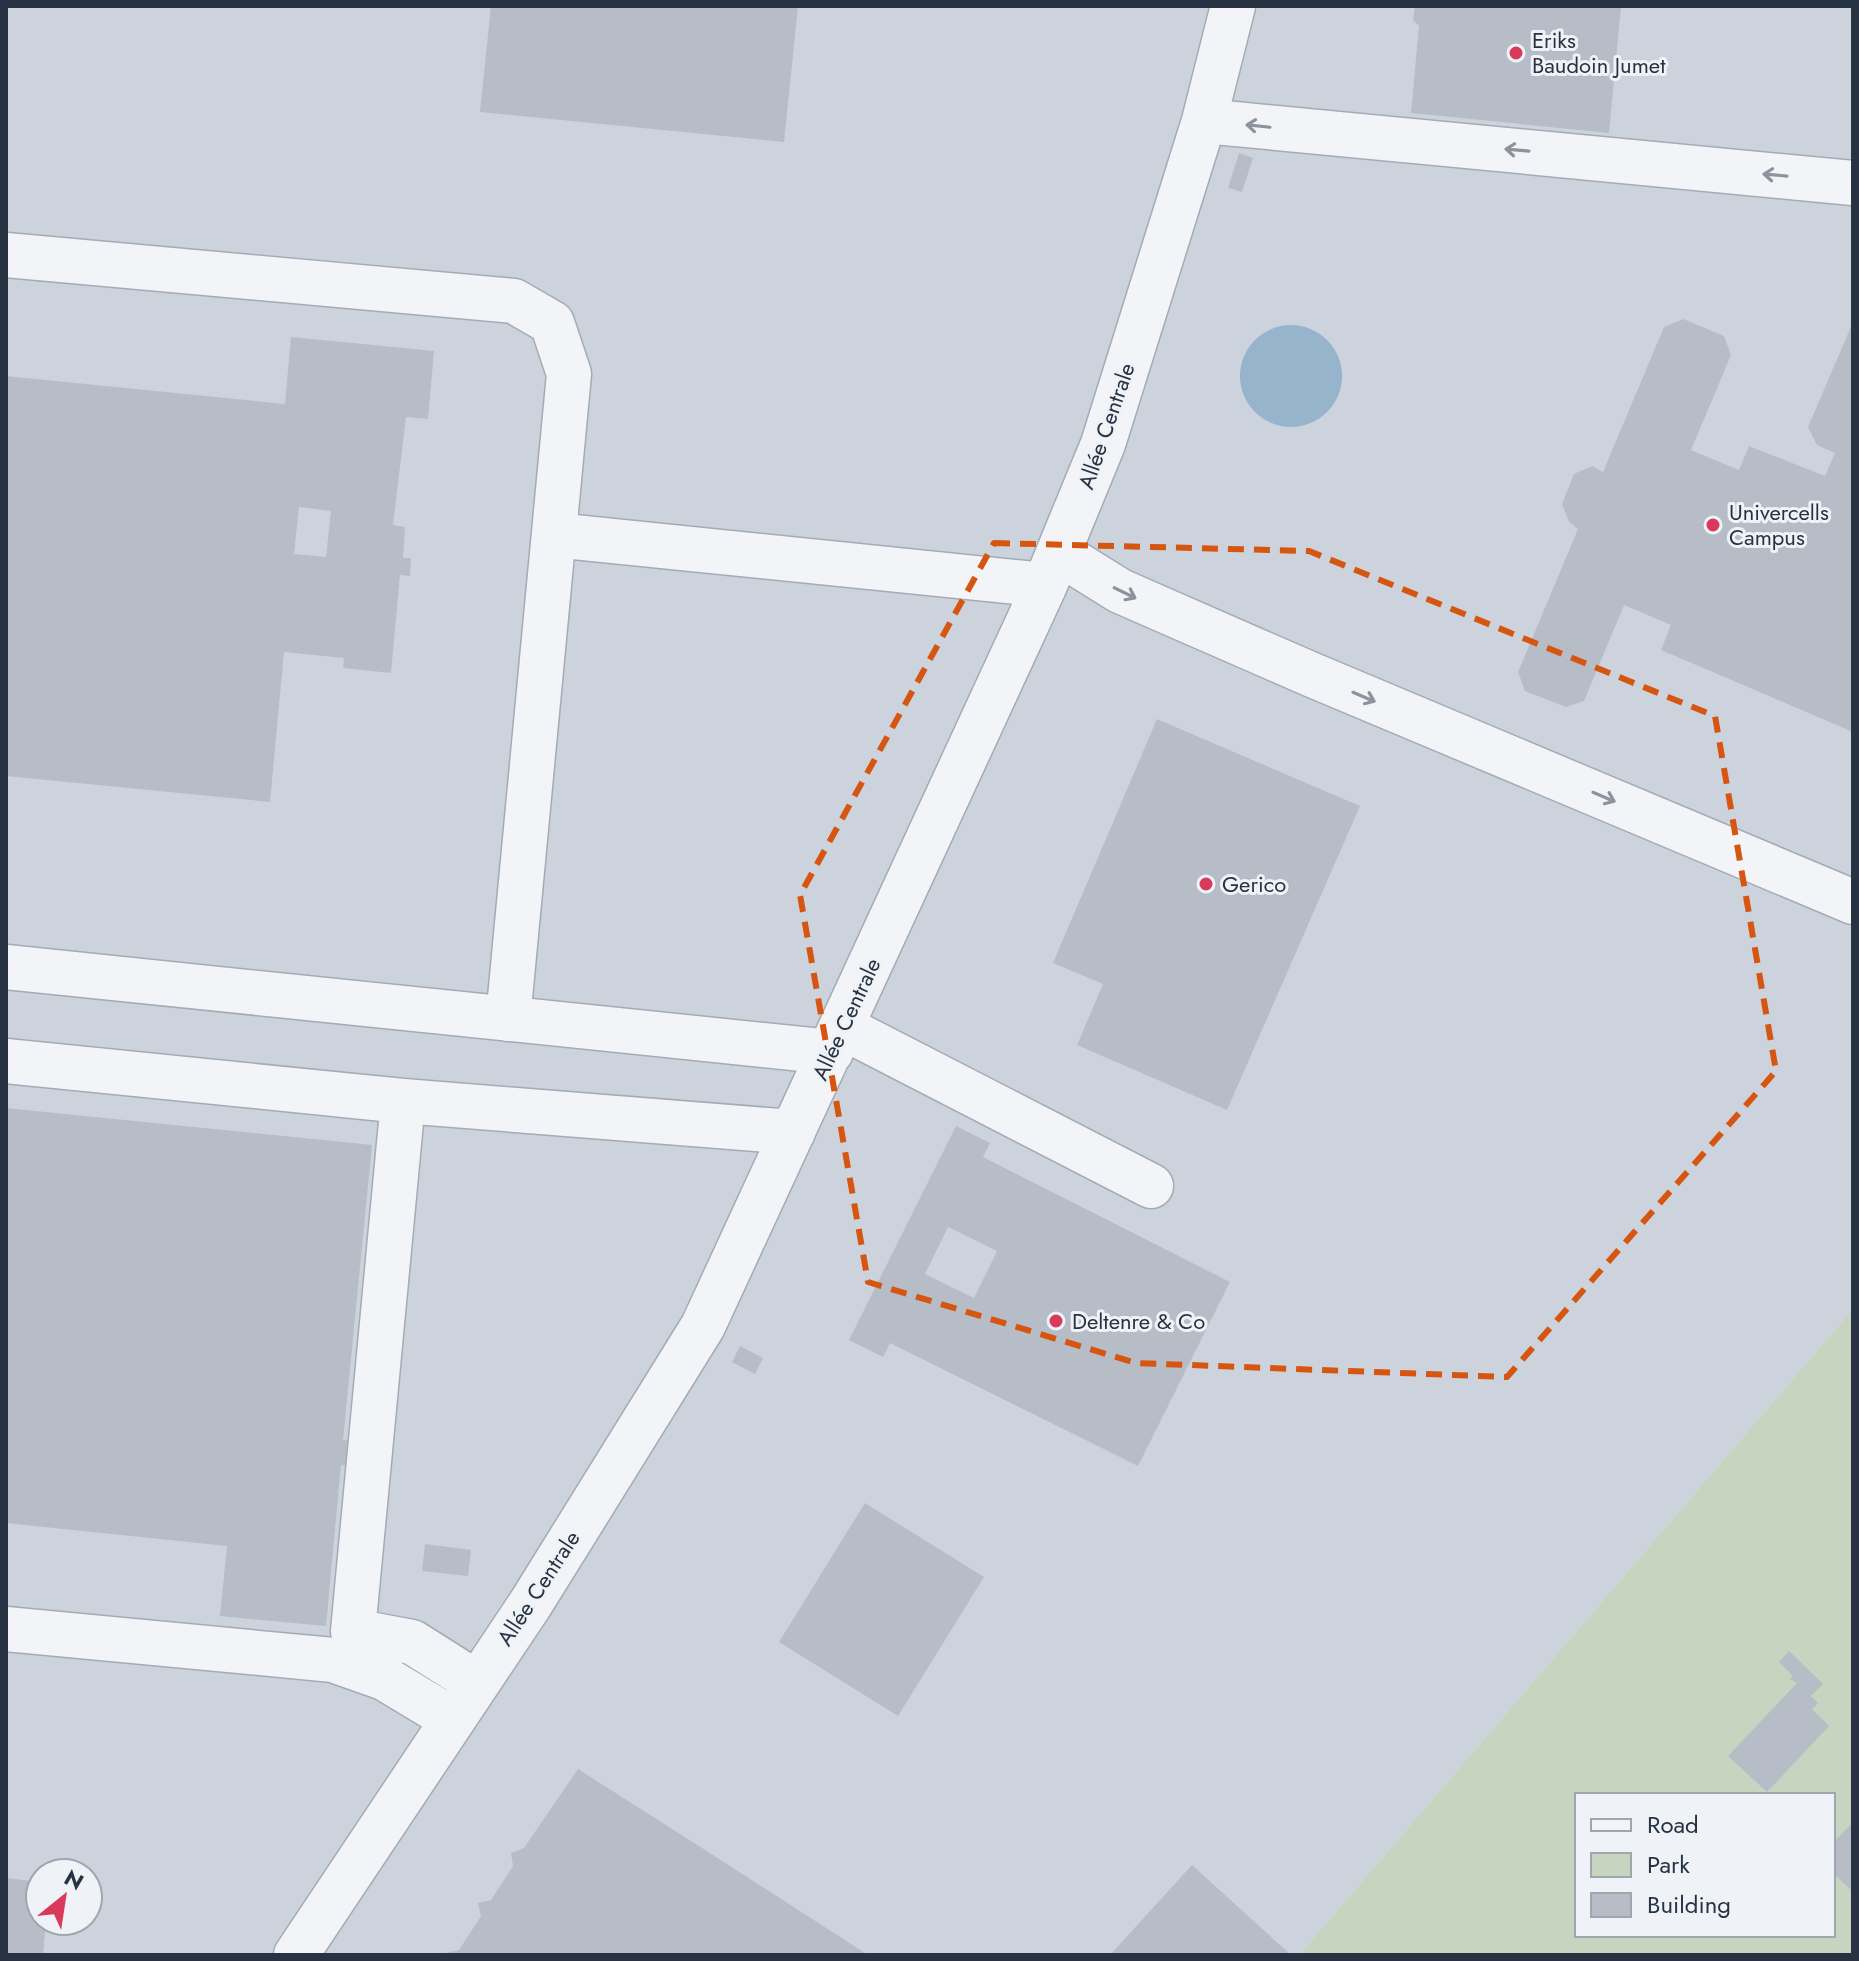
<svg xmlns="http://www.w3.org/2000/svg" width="1859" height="1961" font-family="Jost,sans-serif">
<rect width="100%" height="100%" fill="#dfe4ea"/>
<!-- built -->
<path fill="#cdd3dc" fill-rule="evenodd" d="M6 6H1853V1309L1299 1955H6ZM40 1873H88V1921H40Z"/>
<!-- green -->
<path fill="#c6d4c0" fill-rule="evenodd" d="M1853 1309V1955H1299ZM1577 1795H1833V1935H1577Z"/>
<!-- water -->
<path fill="#97b4cd" d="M1240 376a51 51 0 1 1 102 0a51 51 0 1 1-102 0Z"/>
<!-- building -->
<path fill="#b6bdc7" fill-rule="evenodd" d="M491 6H798L784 142 480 112Z
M1415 6H1621L1609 133 1411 113 1419 26 1413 20Z
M1239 153 1253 158 1242 192 1228 188Z
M1683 319 1724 336 1731 355 1691 450 1739 470 1749 446 1825 476 1835 453 1817 445 1808 427 1853 322V732L1661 650 1671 625 1624 605 1584 701 1566 707 1525 691 1518 672 1578 529 1569 522 1562 504 1574 474 1592 466 1603 472 1664 327Z
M291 337 434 351 428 419 406 417 393 525 405 527 403 558H411L410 576 400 575 391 673 343 668 344 658 284 652 270 802 6 776V376L285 404ZM299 507 331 511 326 557 294 554Z
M1157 719 1360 806 1227 1110 1077 1045 1103 984 1053 963Z
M6 1108 372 1145 343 1440 360 1442 358 1467 341 1465 326 1626 220 1616 227 1546 6 1523Z
M956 1126 990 1143 983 1157 1230 1282 1138 1466 890 1343 883 1357 849 1340ZM948 1227 997 1251 974 1298 925 1274Z
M740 1346 763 1358 755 1374 732 1362Z
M865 1503 984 1577 898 1716 779 1642Z
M425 1544 471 1550 468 1576 422 1571Z
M1789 1651 1823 1684 1811 1696 1818 1703 1812 1709 1829 1726 1767 1792 1728 1756 1797 1683 1790 1679 1793 1676 1779 1662Z
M578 1769 713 1855 868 1955H436L459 1950 481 1916 478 1903 491 1900 513 1866 511 1853 524 1848Z
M1853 1822V1888L1851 1890 1833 1873V1843Z
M1192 1865 1291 1955H1110Z
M6 1878 40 1882V1921H46L43 1955H6Z"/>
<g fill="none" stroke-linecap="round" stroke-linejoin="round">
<!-- minor casing -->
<g stroke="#a4abb4" stroke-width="47">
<path id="minor" d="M1204 121 1853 183
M6 255 514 301 552 323 569 374 508 1019
M554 535 1045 585
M1059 553 1120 591 1310 674 1853 902
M6 967 831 1052
M842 1027 1151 1186
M6 1061 403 1101 793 1132
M403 1101 353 1631 412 1642 477 1683
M6 1629 333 1660 384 1678 452 1719
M296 1955 531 1603 703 1326 1045 585 1103 444 1204 121 1233 6"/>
</g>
<!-- minor -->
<use href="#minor" stroke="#f2f4f8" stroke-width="44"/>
</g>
<!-- one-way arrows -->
<defs><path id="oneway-shaft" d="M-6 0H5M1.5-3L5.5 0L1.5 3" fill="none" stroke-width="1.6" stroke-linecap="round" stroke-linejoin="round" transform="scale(2)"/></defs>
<g stroke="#8c939d">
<use href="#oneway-shaft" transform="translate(1258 126) rotate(-174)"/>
<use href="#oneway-shaft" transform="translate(1517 150) rotate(-175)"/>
<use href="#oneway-shaft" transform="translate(1775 175) rotate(-175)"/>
<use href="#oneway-shaft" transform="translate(1125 593) rotate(26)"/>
<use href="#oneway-shaft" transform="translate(1364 697) rotate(23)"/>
<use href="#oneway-shaft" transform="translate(1604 797) rotate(23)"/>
</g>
<!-- marked area -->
<path fill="none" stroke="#d55511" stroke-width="6" stroke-dasharray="16 10" stroke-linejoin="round" d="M994 543 1309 551 1715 716 1776 1071 1507 1377 1136 1363 868 1282 800 895Z"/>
<!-- markers -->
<g fill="#d93a5b" stroke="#eff3f7" stroke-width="3">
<circle cx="1516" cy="53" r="8"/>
<circle cx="1713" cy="525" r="8"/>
<circle cx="1206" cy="884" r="8"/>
<circle cx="1056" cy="1321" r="8"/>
</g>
<g text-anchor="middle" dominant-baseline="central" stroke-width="6" stroke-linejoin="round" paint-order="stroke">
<!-- poi labels -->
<g font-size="22" fill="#273242" stroke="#eff3f7" text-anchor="start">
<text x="1532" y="40">Eriks<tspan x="1532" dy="25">Baudoin Jumet</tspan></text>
<text x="1729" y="512">Univercells<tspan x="1729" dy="25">Campus</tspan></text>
<text x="1222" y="884">Gerico</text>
<text x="1072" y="1321">Deltenre &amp; Co</text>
</g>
<!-- street labels -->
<g font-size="22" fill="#273242" stroke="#eff3f7">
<text transform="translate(1106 426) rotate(-71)">Allée Centrale</text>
<text transform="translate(846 1019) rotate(-65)">Allée Centrale</text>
<text transform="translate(538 1588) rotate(-57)">Allée Centrale</text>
</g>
</g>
<!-- border -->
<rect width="1859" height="1961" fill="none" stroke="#273242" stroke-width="16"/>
<!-- legend -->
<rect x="1575" y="1793" width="260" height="144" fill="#eff3f7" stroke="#9fa6af" stroke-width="2"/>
<rect x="1591" y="1819" width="40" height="12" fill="#f2f4f8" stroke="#9fa6af" stroke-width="2"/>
<text x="1647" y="1833" font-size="24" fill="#273242">Road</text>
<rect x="1591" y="1853" width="40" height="24" fill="#c6d4c0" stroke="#9fa6af" stroke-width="2"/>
<text x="1647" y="1873" font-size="24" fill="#273242">Park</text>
<rect x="1591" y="1893" width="40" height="24" fill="#b6bdc7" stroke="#9fa6af" stroke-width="2"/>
<text x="1647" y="1913" font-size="24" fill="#273242">Building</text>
<!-- north arrow -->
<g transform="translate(64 1897) rotate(30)"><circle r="38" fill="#eff3f7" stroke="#9fa6af" stroke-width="2"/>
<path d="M0-6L14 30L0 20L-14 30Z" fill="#d93a5b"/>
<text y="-12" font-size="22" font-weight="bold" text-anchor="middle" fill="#273242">N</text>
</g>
</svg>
